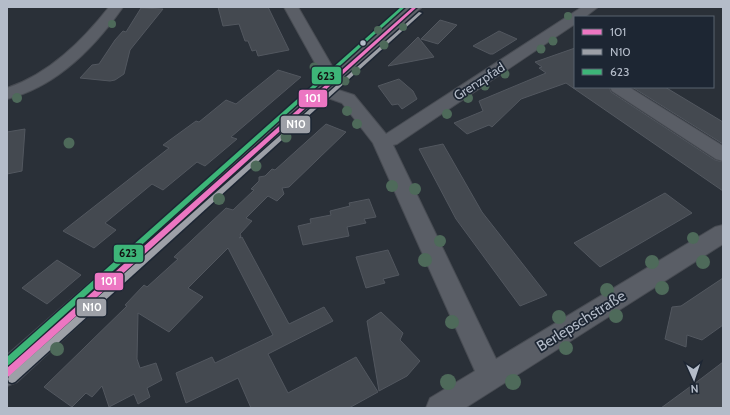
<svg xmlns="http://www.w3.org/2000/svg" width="730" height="415" font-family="Cabin,sans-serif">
<rect width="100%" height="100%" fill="#2a3038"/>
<!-- building -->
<path fill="#444950" stroke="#52575f" d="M218 7H268L289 50 258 56 256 50 252 51 248 41H245L239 24 223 26Z
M141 8 163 9 130 50 124 74 115 80 110 81 80 78 92 65 99 64 115 40 123 31 126 32Z
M440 20 457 25 438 44 421 39Z
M499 31 517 39 493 54H490L473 46Z
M418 37 434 57 388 66 410 45Z
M575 48V87H609L611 92 715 160 723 162V191L566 83 521 99 492 127 489 125 467 134 454 123 483 111 479 101 546 73 539 68 542 67 535 62Z
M278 70 301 77 231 137 237 139 205 166 197 162 163 190 152 184 105 223 116 230 94 248 63 231 169 148 163 145 196 121 199 122 226 100 236 104Z
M399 79 413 91 417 99 402 109 398 104 392 105 378 86Z
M632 87H665L723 122V144Z
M326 124 346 132 289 187 282 188 284 194 277 201 268 196 246 218 252 221 240 234 241 236 239 238 242 237 289 324 324 307 333 321 268 354 288 393 356 357 378 392 349 408H251L238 378 186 403 176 373 212 357 215 363 273 335 228 248 188 288 203 297 169 332 138 313 137 359 140 368 156 363 162 380 147 388 150 397 138 404 134 394 109 407 102 386 92 397 86 393 72 407 44 387 127 306 125 305 144 285 147 287 178 259 174 257 226 208 233 210 254 190 251 189 259 181V177L265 176 272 169 275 170Z
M25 129 22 171 7 174V132Z
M443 144 482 212 547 295 520 306 456 219 419 149Z
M665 193 692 213 600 267 574 243Z
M369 199 376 217 364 219 366 223 347 227 349 236 303 245 298 226 311 223 310 219 331 215 330 211 350 206 349 203Z
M388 250 399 275 383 279 385 283 366 288 356 257Z
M57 260 81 275 47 304 22 288Z
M723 278V325L702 340 687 335 686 347 665 339 672 307 681 306Z
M381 312 403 333 400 340 420 361 407 376 379 391 367 321Z
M723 362V408H661L702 378Z"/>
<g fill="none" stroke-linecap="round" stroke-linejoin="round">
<!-- minor casing -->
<g stroke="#484c53" stroke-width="2">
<path id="minor" d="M109 7H123C95 47 56 87 7 99V88C49 74 82 41 109 7Z
M284 7H298L332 66 346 71 348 74 346 77 340 79 320 72Z
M582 7H598L585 17H575V24L397 144 393 145 496 359 715 227 723 225V244L465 408H426L430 398 475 371 373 143 342 103 317 94 315 90 317 86 323 85 354 95 386 134Z
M610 87H629L723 146V161L716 159 612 91Z"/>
</g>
<!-- major casing -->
<g stroke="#484c55" stroke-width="2">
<path id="major" d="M406 7H422L17 382 7 386V355Z"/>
</g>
<!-- minor -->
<use href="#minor" fill="#5a5e66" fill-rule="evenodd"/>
<!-- major -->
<use href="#major" fill="#5c6168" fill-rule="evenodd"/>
<!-- bus-1 casing -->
<g stroke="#1d2633" stroke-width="3">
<path id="bus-1" d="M413 7H417L10 376 7 377V368Z"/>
</g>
<!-- bus-2 casing -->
<g stroke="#1d2633" stroke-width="3">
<path id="bus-2" d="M419 12 422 13 15 382 12 383 9 382 8 379 9 376Z"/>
</g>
<!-- bus-3 casing -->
<g stroke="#1d2633" stroke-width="3">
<path id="bus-3" d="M401 7H405L10 364 7 366V357Z"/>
</g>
<!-- bus-1 -->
<use href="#bus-1" fill="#ec76c2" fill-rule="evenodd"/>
<!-- bus-2 -->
<use href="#bus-2" fill="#9da0a7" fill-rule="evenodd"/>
<!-- bus-3 -->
<use href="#bus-3" fill="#3db578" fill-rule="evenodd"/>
</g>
<!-- trees -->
<g fill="#4e6a5a">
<circle cx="568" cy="16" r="4"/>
<circle cx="112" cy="24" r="4"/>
<circle cx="403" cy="27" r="4"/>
<circle cx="378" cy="30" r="4"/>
<circle cx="553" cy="41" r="4.5"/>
<circle cx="384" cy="45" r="4.5"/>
<circle cx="541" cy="49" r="4.5"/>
<circle cx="314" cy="67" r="4.5"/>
<circle cx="356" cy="71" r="4.5"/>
<circle cx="505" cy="74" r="4.5"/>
<circle cx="345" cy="81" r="4.5"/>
<circle cx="485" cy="86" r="4.5"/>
<circle cx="17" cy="98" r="5"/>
<circle cx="468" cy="98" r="5"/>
<circle cx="347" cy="111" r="5"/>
<circle cx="447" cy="114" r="5"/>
<circle cx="357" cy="124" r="5"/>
<circle cx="286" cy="137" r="5.5"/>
<circle cx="69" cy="143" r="5.5"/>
<circle cx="256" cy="166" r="5.5"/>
<circle cx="392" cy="186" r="6"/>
<circle cx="415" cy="189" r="6"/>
<circle cx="219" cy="199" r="6"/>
<circle cx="693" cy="238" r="6"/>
<circle cx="440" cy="241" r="6"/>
<circle cx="425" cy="260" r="7"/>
<circle cx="652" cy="262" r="7"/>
<circle cx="703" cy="262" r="7"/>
<circle cx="662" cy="288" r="7"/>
<circle cx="607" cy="290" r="7"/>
<circle cx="616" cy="316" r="7"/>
<circle cx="559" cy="317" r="7"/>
<circle cx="452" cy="322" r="7"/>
<circle cx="566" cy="348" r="7"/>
<circle cx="57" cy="349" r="7"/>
<circle cx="448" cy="382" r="8"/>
<circle cx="513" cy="382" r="8"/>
</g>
<!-- markers -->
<circle fill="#b4bcc9" stroke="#1d2633" stroke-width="1.5" cx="363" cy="43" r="3.5"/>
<g text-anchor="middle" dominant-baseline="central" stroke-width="3.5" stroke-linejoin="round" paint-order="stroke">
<!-- far-street labels -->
<g font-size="13" fill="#b4bcc9" stroke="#1d2633">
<text transform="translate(479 81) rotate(-33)">Grenzpfad</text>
</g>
<!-- street labels -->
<g font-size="15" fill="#b4bcc9" stroke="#1d2633">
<text transform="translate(581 321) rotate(-32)">Berlepschstraße</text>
</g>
</g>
<g stroke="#1d2633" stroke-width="1.5">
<rect x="311" y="66" width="31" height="19" rx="4" fill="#3db578"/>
<rect x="298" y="89" width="30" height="19" rx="4" fill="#ec76c2"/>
<rect x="280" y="115" width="31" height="19" rx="4" fill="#9da0a7"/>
<rect x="113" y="244" width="31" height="19" rx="4" fill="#3db578"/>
<rect x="94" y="272" width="30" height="19" rx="4" fill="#ec76c2"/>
<rect x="76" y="298" width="31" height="19" rx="4" fill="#9da0a7"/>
</g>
<g font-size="11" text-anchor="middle" font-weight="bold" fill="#fff">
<text x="313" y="102">101</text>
<text x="296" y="128">N10</text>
<text x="109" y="285">101</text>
<text x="92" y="311">N10</text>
</g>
<g font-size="11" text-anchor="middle" font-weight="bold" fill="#111">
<text x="326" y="80">623</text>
<text x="128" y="257">623</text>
</g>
<!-- border -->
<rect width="730" height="415" fill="none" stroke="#b4bcc9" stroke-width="16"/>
<!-- legend -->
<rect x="574" y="16" width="140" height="72" fill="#1d2633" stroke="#59626f"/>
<rect x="582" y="29" width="20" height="6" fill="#ec76c2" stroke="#59626f"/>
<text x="610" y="36" font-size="12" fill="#b4bcc9">101</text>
<rect x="582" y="49" width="20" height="6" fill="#9da0a7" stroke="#59626f"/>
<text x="610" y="56" font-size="12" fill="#b4bcc9">N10</text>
<rect x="582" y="69" width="20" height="6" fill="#3db578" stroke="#59626f"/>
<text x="610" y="76" font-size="12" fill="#b4bcc9">623</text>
<!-- north arrow -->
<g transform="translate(694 379) rotate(177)" stroke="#1d2633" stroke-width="3" paint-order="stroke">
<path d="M0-3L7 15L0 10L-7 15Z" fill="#b4bcc9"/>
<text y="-6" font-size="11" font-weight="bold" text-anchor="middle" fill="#b4bcc9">N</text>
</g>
</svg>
